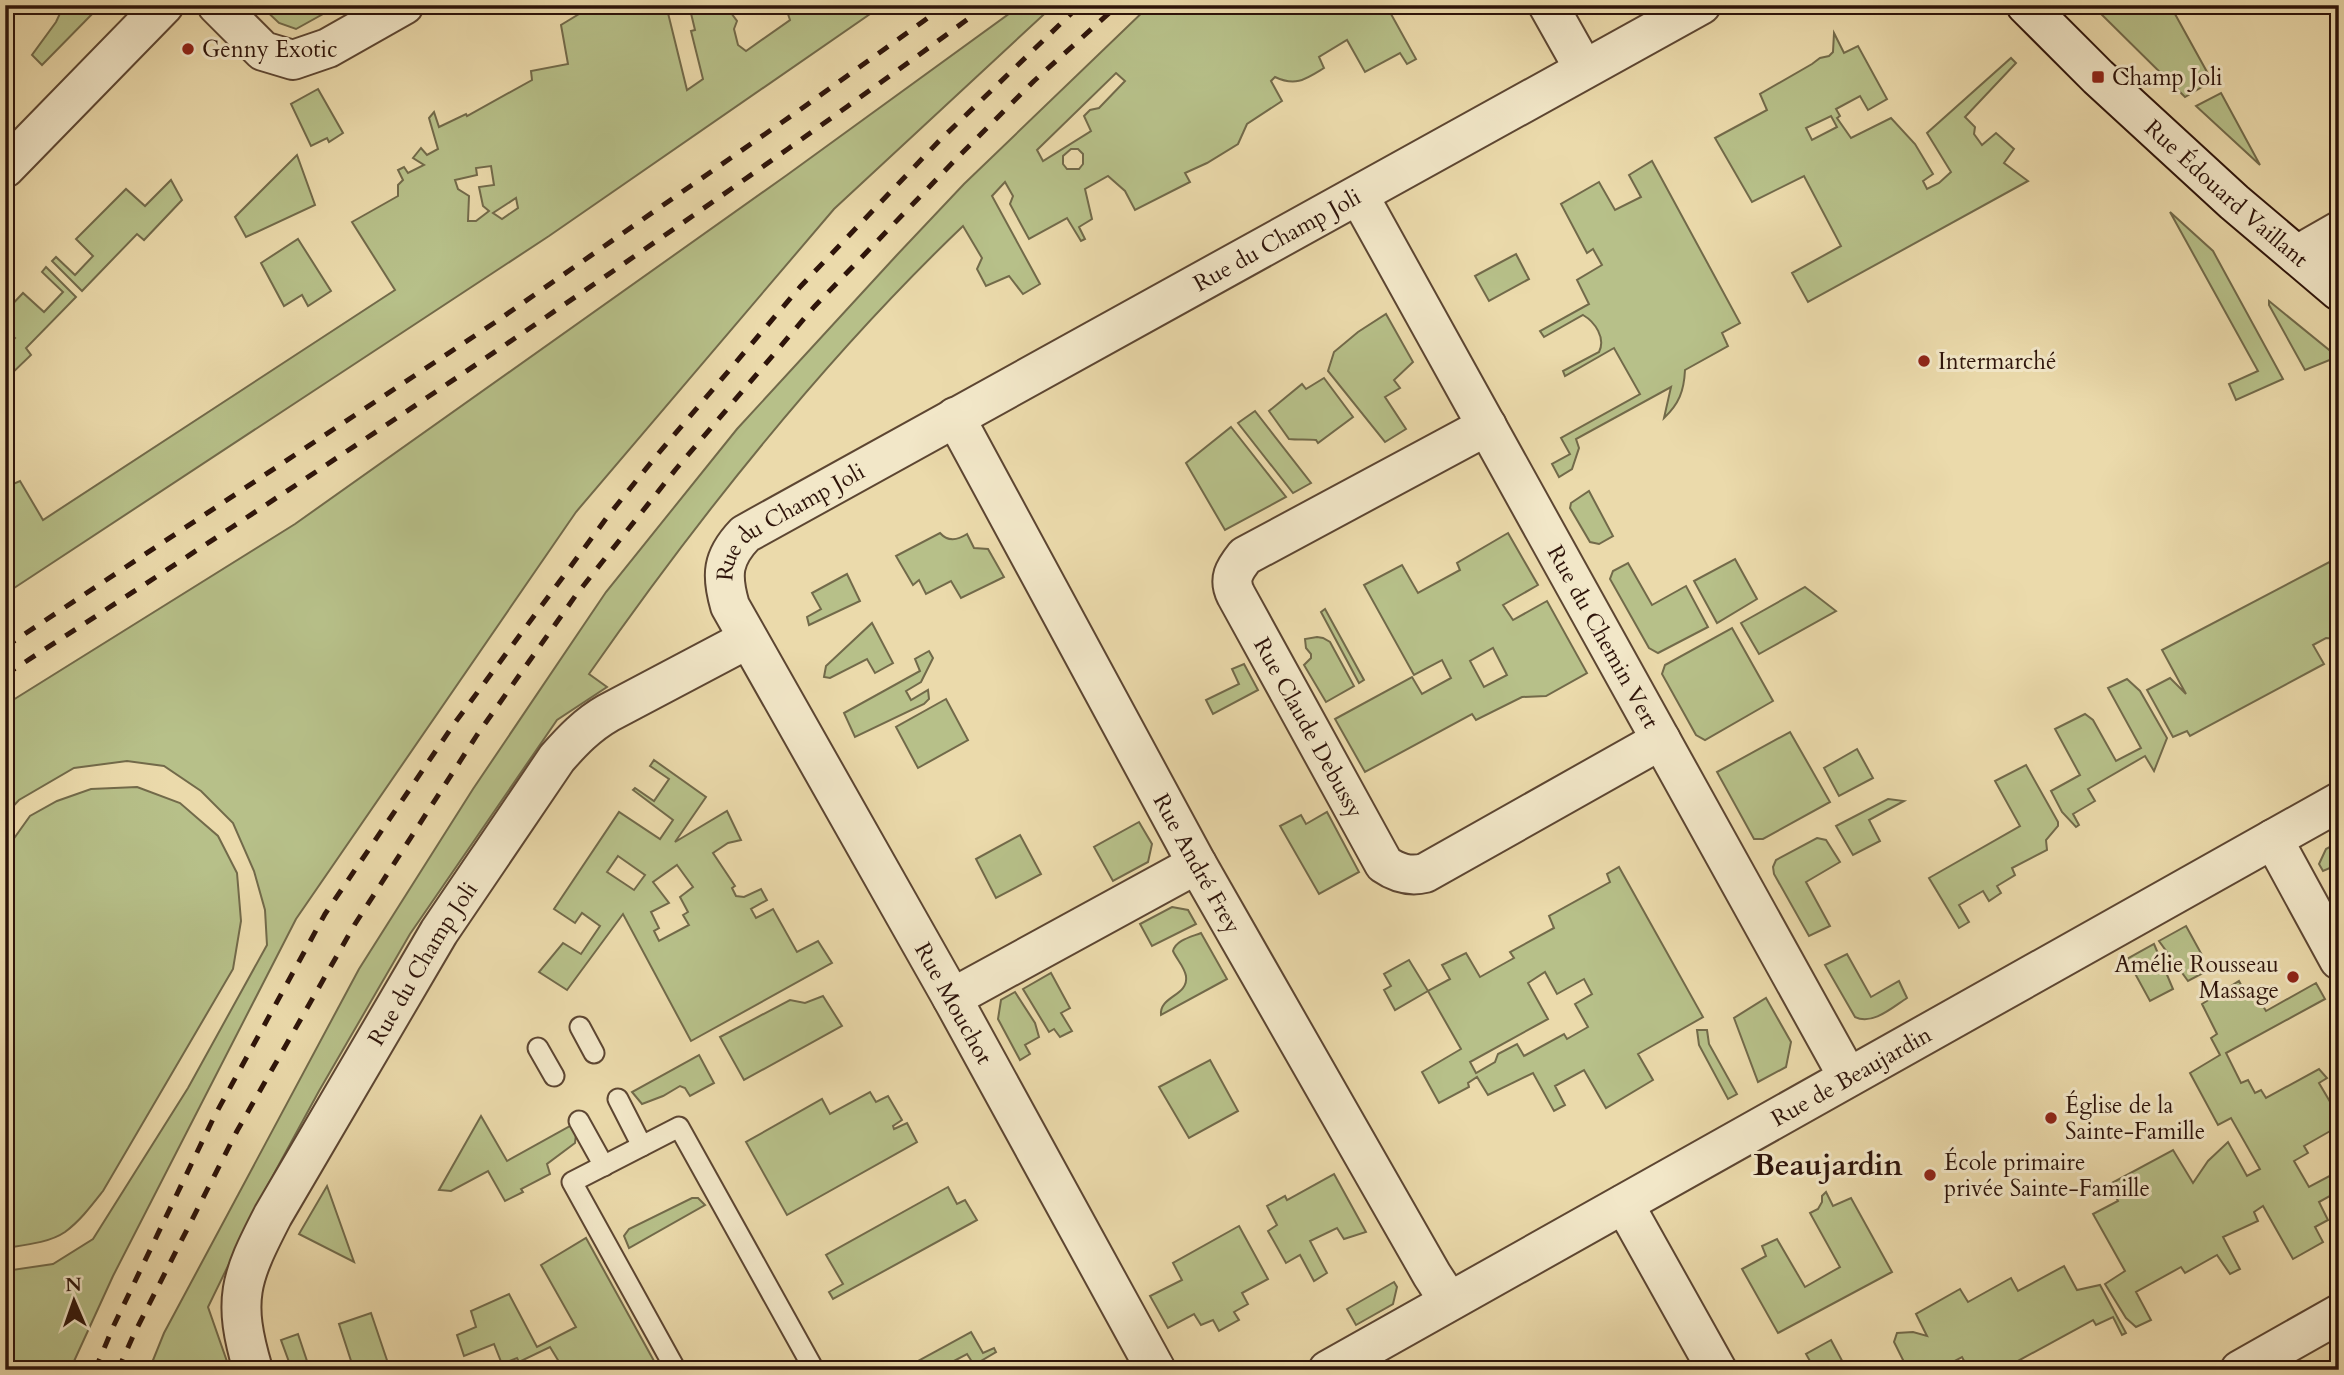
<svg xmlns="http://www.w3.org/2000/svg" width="2344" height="1375" font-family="Cardo,serif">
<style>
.green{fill:#b7c089;stroke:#726a4a;stroke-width:2;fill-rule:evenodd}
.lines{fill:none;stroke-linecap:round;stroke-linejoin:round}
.service-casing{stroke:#5d4632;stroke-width:23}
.minor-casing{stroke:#5d4632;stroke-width:42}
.secondary-casing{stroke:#2e140a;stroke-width:42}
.service{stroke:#f2e7c8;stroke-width:19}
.minor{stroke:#f2e7c8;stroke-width:38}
.secondary{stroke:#f2e7c8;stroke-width:38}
.rail{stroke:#2e140a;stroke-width:5;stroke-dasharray:12 12;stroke-linecap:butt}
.poi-dot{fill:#8f2418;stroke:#f2e7c8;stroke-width:2.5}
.labels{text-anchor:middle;stroke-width:6;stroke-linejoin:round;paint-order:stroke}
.poi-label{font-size:23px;fill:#2e140a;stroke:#f2e7c8;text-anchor:start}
.street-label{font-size:23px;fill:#2e140a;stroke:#f2e7c8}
.district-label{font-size:30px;font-weight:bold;fill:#2e140a;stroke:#f2e7c8}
</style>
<rect width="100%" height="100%" fill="#ebdaab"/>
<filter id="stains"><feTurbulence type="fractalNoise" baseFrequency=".00286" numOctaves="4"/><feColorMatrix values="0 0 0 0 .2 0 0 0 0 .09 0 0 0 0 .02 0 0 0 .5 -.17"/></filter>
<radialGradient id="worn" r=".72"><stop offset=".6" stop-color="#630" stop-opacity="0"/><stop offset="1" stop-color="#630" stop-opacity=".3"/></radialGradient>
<g class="green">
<path d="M 64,5 L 101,5 L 42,65 L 32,55 L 56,22 Z"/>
<path d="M 260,5 L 315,5 L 323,14 L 296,29 L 279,23 Z"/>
<path d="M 594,5 L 666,5 L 687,90 L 703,79 L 691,31 L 695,30 L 689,5 L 725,5 L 737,21 L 734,29 L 738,45 L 746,51 L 790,20 L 785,5 L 883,5 L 549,236 L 5,594 L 5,474 L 11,485 L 20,481 L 43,520 L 395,290 L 352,222 L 398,196 L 398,185 L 403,180 L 398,170 L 404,167 L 408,173 L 424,165 L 413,158 L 421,148 L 427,155 L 438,149 L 429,118 L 434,112 L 439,127 L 466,114 L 467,116 L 532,80 L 531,71 L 568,64 L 561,25 ZM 491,166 L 494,185 L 479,187 L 483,206 L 489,211 L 476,221 L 468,221 L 469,196 L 458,189 L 455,180 L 477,175 L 476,168 ZM 516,198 L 518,208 L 502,219 L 493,213 Z"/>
<path d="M 1021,5 L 1054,5 L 834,209 L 576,512 L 296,919 L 113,1276 L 70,1370 L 5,1370 L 5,1271 L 53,1264 L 93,1239 L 188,1088 L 267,945 L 265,910 L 254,871 L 233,823 L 201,791 L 164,766 L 127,761 L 74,768 L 19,800 L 5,815 L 5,705 L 295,524 L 787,175 Z"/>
<path d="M 1150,5 L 1386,5 L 1416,59 L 1407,64 L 1400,53 L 1365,72 L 1347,40 L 1319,57 L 1324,68 C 1306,79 1296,87 1275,77 L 1271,81 L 1282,101 L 1247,124 L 1238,144 L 1207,163 L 1185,173 L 1190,182 L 1135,210 L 1125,191 L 1108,176 L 1085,189 L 1092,219 L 1079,227 L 1085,239 L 1081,241 L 1067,218 L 1029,239 L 1010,204 L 1013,196 L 1005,182 L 992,196 L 1040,284 L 1023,294 L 1009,276 L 986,286 L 977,269 L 982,258 L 963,226 C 825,358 698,518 589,674 L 607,687 L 557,720 L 410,934 L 319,1091 L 263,1194 L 208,1307 L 230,1370 L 149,1370 L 164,1333 L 359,969 L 473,789 L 606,592 L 737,429 L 896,256 L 964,184 ZM 1116,73 L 1125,81 L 1099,108 L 1090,110 L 1084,116 L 1091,131 L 1043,161 L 1037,150 ZM 1071,149 L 1078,149 L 1083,154 L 1083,164 L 1079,169 L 1067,169 L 1063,164 L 1063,156 Z"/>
<path d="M 2092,5 L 2170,5 L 2212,81 L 2185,97 Z"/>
<path d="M 1834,33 L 1844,53 L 1858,46 L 1887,99 L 1868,110 L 1860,96 L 1836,109 L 1840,116 L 1837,118 L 1851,138 L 1891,118 L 1915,144 L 1933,174 L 1923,181 L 1927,189 L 1939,183 L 1951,172 L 1927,133 L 2011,58 L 2016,63 L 1965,117 L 1975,127 L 1974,134 L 1982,145 L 1996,133 L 2014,149 L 2004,163 L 2028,181 L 1808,302 L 1792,273 L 1841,246 L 1804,176 L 1752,202 L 1715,138 L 1767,110 L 1760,94 L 1812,64 L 1820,58 L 1829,56 L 1833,52 ZM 1831,116 L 1837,127 L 1812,140 L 1806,128 Z"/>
<path d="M 318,89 L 343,133 L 329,142 L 327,138 L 311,146 L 291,104 Z"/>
<path d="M 2221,93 L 2260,165 L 2196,106 Z"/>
<path d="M 297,155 L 315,205 L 246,237 L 235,217 Z"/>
<path d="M 1652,161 L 1740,323 L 1722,333 L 1728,346 L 1685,370 C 1684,391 1679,404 1664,418 L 1671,387 L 1576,439 L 1579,448 L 1572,469 L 1559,477 L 1552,464 L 1570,454 L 1561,438 L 1640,394 L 1614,348 L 1565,376 L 1563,371 L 1599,352 C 1606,338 1595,322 1583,315 L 1544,337 L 1540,331 L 1589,304 L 1577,280 L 1602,265 L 1593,249 L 1587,253 L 1561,204 L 1599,182 L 1615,210 L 1641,197 L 1629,175 Z"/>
<path d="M 171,180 L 182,200 L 144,240 L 137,234 L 82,291 L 52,261 L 56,257 L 75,275 L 93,256 L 76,239 L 126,189 L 145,206 Z"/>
<path d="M 2170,212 L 2213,251 L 2283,379 L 2236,400 L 2229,384 L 2258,371 Z"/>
<path d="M 298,239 L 331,291 L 308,306 L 302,295 L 284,306 L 261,263 Z"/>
<path d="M 1516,254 L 1529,279 L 1489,301 L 1475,276 Z"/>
<path d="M 46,267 L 76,297 L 26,348 L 31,355 L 5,380 L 5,348 L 15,338 L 5,329 L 5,312 L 23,293 L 44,312 L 63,292 L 42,272 Z"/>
<path d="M 2269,301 L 2339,358 L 2339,370 L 2332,359 L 2305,370 L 2269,305 Z"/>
<path d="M 1386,314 L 1413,362 L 1394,380 L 1400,388 L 1385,397 L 1406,429 L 1385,442 L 1328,371 L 1334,352 L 1358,332 Z"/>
<path d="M 1324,378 L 1353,417 L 1318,443 L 1316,440 C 1307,439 1298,440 1289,439 L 1269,411 L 1302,384 L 1306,389 Z"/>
<path d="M 1255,411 L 1311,483 L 1293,493 L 1238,423 Z"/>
<path d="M 1231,427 L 1286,497 L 1225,530 L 1186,463 Z"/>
<path d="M 1589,491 L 1613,536 L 1599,544 L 1590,542 L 1570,508 L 1571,503 Z"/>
<path d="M 940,533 C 948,542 958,540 967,534 L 974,548 L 988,549 L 1004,577 L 961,598 L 951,581 L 926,594 L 919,580 L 913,585 L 896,556 Z"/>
<path d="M 1508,533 L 1538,585 L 1503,605 L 1513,620 L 1547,601 L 1587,673 L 1546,696 L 1522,697 L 1476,720 L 1472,714 L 1365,772 L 1335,719 L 1412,677 L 1422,694 L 1451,678 L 1442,660 L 1414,675 L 1364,585 L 1402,565 L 1418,593 L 1460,570 L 1457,563 ZM 1493,648 L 1507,675 L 1484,687 L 1470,661 Z"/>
<path d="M 2339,557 L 2339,639 L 2326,638 L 2313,645 L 2324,664 L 2190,736 L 2187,731 L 2173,737 L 2147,690 L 2170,678 L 2186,694 L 2162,650 Z"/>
<path d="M 1735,559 L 1757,599 L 1717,623 L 1694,581 Z"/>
<path d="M 1628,563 L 1652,605 L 1686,586 L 1708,627 L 1658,653 L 1649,648 L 1610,579 L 1613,571 Z"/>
<path d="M 847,574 L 860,601 L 809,625 L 807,617 L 821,609 L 812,593 Z"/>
<path d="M 1805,587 L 1836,611 L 1759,654 L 1741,623 Z"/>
<path d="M 1325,609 L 1364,680 L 1359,683 L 1321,612 Z"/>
<path d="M 872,623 L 893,663 L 875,673 L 867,659 L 830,678 L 824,677 L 826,666 Z"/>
<path d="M 1732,628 L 1773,701 L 1705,740 L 1696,735 L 1662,674 L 1665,665 Z"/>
<path d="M 1317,637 L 1323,638 L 1330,642 L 1354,686 L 1326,702 L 1304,665 L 1311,658 L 1311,654 L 1306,648 L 1305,639 Z"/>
<path d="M 929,651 L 933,658 L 921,682 L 906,691 L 911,700 L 928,690 L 929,699 L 924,704 L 855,737 L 844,713 L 920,671 L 915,659 Z"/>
<path d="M 1244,664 L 1258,690 L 1213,714 L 1206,700 L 1239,684 L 1232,669 Z"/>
<path d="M 2127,679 L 2140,691 L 2167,738 L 2154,771 L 2145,756 L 2088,789 L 2095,801 L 2073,814 L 2079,825 L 2076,827 L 2062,812 L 2051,791 L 2080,775 L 2055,729 L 2085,714 L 2093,720 L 2116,761 L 2141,748 L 2108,688 Z"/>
<path d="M 946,699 L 968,740 L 918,768 L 896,727 Z"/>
<path d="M 1790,732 L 1830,802 L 1763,839 L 1754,839 L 1717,772 Z"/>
<path d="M 1857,749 L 1873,778 L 1839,796 L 1824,768 Z"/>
<path d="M 654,760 L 706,797 L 675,842 L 727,811 L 741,840 L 728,843 L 713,853 L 735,886 L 732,888 L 736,896 L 744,897 L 761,889 L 767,900 L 751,909 L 756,918 L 773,909 L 797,952 L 818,941 L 832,963 L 691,1041 L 623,914 L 567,990 L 539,972 L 563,943 L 581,954 L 600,926 L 582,913 L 575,923 L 554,909 L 619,812 L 660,839 L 673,820 L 633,790 L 635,788 L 654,801 L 669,779 L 650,766 ZM 618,856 L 645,875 L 634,890 L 607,872 ZM 677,865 L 693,887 L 680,897 L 688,912 L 683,915 L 689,925 L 659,941 L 654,931 L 659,928 L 651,912 L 669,903 L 653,882 Z"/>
<path d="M 2026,765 L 2058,822 L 2058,826 L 2046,840 L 2047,850 L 2012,868 L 2015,875 L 1997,886 L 2001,893 L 1989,901 L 1983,891 L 1959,905 L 1969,922 L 1959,928 L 1929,878 L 2020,826 L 1995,781 Z"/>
<path d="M 137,787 L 180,803 L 218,836 L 237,873 L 241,921 L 233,969 L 103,1191 C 92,1205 80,1221 65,1232 C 49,1243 24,1245 5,1248 L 5,851 L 30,816 L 57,801 L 91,789 Z"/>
<path d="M 1888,799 L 1904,801 L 1869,820 L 1880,841 L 1853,855 L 1836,826 Z"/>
<path d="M 1327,812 L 1359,872 L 1319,894 L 1280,826 L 1301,815 L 1306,824 Z"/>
<path d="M 1139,822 L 1152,844 L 1148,862 L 1113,881 L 1094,847 Z"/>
<path d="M 1020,835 L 1041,874 L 996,898 L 976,859 Z"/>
<path d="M 1817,838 L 1826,840 L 1840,862 L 1806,882 L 1830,926 L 1809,936 L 1774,874 L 1773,867 L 1776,860 Z"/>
<path d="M 2339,842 L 2339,864 L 2323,871 L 2319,864 L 2326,849 Z"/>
<path d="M 1619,867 L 1703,1017 L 1638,1054 L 1653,1080 L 1606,1108 L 1584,1070 L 1555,1086 L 1565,1105 L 1554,1111 L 1533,1073 L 1488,1095 L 1477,1077 L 1468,1083 L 1469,1087 L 1439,1103 L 1422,1072 L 1461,1049 L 1428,991 L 1395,1010 L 1384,990 L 1391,986 L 1384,974 L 1409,960 L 1428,991 L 1450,979 L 1442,965 L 1466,953 L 1480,977 L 1514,958 L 1510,952 L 1554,928 L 1549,916 L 1610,882 L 1607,874 ZM 1545,972 L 1557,994 L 1584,979 L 1592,994 L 1575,1004 L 1588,1027 L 1567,1039 L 1564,1034 L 1524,1056 L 1517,1044 L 1498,1054 L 1495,1062 L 1476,1073 L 1470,1062 L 1548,1019 L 1528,983 Z"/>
<path d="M 1172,907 L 1188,910 L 1196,924 L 1152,946 L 1140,924 Z"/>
<path d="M 2186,926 L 2202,955 L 2195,959 L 2203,973 L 2188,981 L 2159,941 Z"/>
<path d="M 1201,933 L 1227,979 L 1161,1015 C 1159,996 1189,996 1186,976 C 1184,966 1177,960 1173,951 C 1176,940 1191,937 1201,933 Z"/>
<path d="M 2154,944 L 2173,989 L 2150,1001 L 2127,959 Z"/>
<path d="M 1847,954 L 1871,997 L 1899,981 L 1907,998 C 1893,1007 1872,1026 1855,1017 L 1825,965 Z"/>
<path d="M 1051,973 L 1070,1008 L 1061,1013 L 1072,1031 L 1060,1037 L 1054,1029 L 1049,1032 L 1023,989 Z"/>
<path d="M 2239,981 L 2247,996 L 2255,993 L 2266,1011 L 2316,983 L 2325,999 L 2226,1053 L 2241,1083 L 2248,1080 L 2255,1093 L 2261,1090 L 2266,1098 L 2319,1069 L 2327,1078 L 2319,1083 L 2339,1117 L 2339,1126 L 2304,1146 L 2308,1153 L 2294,1161 L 2309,1187 L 2339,1171 L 2339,1191 L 2319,1202 L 2328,1220 L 2315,1227 L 2323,1242 L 2293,1259 L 2263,1206 L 2254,1212 L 2258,1221 L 2223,1237 L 2240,1269 L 2230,1274 L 2217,1255 L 2185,1273 L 2181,1267 L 2136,1292 L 2151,1320 L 2136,1327 L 2126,1318 L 2105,1284 L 2125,1271 L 2093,1214 L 2118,1201 L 2110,1184 L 2173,1150 L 2193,1183 L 2208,1161 L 2228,1142 L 2247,1176 L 2260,1169 L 2231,1118 L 2218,1125 L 2190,1073 L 2220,1055 L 2211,1038 L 2217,1034 L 2202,1004 Z"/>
<path d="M 1015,992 L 1035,1023 L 1039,1037 L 1025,1045 L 1030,1054 L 1020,1060 L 998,1019 L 1001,1000 Z"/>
<path d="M 823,996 L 842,1026 L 744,1080 L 720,1037 L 790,1000 L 805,1003 Z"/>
<path d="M 1766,998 L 1791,1042 L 1786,1067 L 1758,1082 L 1734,1018 Z"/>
<path d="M 1707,1030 L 1709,1044 L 1737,1094 L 1728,1099 L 1699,1045 L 1697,1030 Z"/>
<path d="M 699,1055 L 714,1083 L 690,1096 L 685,1088 L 680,1086 L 663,1096 L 642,1104 L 632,1092 Z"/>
<path d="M 1210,1060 L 1238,1111 L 1189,1138 L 1159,1087 Z"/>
<path d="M 870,1092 L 876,1102 L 888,1096 L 902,1120 L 893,1126 L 894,1129 L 907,1123 L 917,1142 L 787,1215 L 746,1142 L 822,1099 L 830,1114 Z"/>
<path d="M 481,1116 L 507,1161 L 572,1125 L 576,1134 L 575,1143 L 547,1164 L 550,1174 L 521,1189 L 523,1192 L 505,1201 L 488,1171 L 451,1191 L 439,1190 Z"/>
<path d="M 1334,1174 L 1366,1232 L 1344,1239 L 1337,1228 L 1310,1241 L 1327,1273 L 1314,1281 L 1300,1255 L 1286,1263 L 1268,1231 L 1277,1225 L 1267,1206 L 1285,1196 L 1287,1200 Z"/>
<path d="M 327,1186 L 354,1262 L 299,1234 Z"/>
<path d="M 948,1187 L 957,1204 L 965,1200 L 977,1220 L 833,1299 L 829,1292 L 843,1284 L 826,1255 Z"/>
<path d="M 1826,1192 L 1833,1206 L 1851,1198 L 1892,1272 L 1778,1333 L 1742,1269 L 1766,1256 L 1762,1246 L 1777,1239 L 1805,1287 L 1840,1267 L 1810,1213 L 1818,1209 L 1822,1202 L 1822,1196 Z"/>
<path d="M 692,1198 L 698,1198 L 705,1205 L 629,1248 L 624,1236 L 629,1229 Z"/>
<path d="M 1239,1226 L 1268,1279 L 1242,1293 L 1248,1304 L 1234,1312 L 1239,1320 L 1219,1331 L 1213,1320 L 1201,1325 L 1194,1314 L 1168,1328 L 1150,1296 L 1182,1280 L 1173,1263 Z"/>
<path d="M 586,1238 L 659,1370 L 564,1370 L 550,1347 L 519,1362 L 517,1358 L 502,1364 L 494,1344 L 464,1356 L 457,1335 L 476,1327 L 471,1311 L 509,1294 L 537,1347 L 576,1327 L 541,1265 Z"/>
<path d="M 2064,1266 L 2077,1290 L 2100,1285 L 2126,1333 L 2122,1335 L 2113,1317 L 2096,1325 L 2093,1320 L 2005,1368 L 2006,1370 L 1969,1370 L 1962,1357 L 1945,1366 L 1946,1370 L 1908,1370 L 1894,1342 L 1897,1333 L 1913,1332 L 1927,1336 L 1916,1314 L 1960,1289 L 1968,1302 L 2011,1278 L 2018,1291 Z"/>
<path d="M 1394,1282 L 1397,1287 L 1393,1304 L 1356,1325 L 1347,1309 Z"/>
<path d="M 371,1313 L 390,1369 L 387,1370 L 354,1370 L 339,1324 Z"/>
<path d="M 971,1332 L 983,1353 L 994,1348 L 996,1352 L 974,1365 L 967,1354 L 950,1363 L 953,1370 L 921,1370 L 916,1362 Z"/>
<path d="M 298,1334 L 310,1370 L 292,1370 L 281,1340 Z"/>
<path d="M 1831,1340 L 1847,1370 L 1815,1370 L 1806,1354 Z"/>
</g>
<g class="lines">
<defs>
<g id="service">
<path d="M 580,1027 L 594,1053"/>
<path d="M 538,1048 L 554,1076"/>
<path d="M 618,1099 L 642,1146"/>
<path d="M 579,1121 L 604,1166"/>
<path d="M 676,1370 L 572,1182 L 679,1127 L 812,1366 L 803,1370"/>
</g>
<g id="minor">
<path d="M 217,5 L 263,51 L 293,60 L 328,48 L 404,5"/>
<path d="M 1548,5 L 1584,69"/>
<path d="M 5,168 L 164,5"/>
<path id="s1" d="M 1359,196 L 1848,1077"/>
<path d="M 2297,255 L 2339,231"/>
<path id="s2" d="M 955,417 L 1197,864 L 1432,1275 L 1449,1301"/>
<path id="s3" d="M 1487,426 L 1245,556 C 1234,570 1228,579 1236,595 L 1384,864 C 1397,873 1409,877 1425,873 L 1661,740"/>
<path d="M 2273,839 L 2339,960"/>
<path d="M 952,998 L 1197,864"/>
<path d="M 1624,1204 L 1717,1370"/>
<path id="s4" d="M 253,1370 C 232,1299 240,1279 273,1215 L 439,932 L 557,758 C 572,741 587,725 608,713 L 748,639"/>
<path id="s5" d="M 1156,1370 L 952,998 L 730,606 C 721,575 722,558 745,534 L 1701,5"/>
<path id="s6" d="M 1328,1370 L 2339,802"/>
<path d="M 2240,1370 L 2339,1314"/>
</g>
<g id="secondary">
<path id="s7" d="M 2026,5 L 2098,77 L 2234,202 L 2339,291"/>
</g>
</defs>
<use href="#service" class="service-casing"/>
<use href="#minor" class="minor-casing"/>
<use href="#secondary" class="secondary-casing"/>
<use href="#service" class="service"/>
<use href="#minor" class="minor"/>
<use href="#secondary" class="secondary"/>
<g class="rail">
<path d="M 5,647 L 494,323 L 801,109 L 946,5"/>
<path d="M 5,675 C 338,460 668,240 987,5"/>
<path d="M 95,1370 L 114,1325 L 214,1117 L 325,914 L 454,724 L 608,516 L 657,455 L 800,287 L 939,141 L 1080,5"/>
<path d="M 118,1370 L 134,1334 L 237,1131 L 355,924 L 477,735 L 576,595 L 676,469 L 814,307 L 957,158 L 1034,81 L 1118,5"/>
</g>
</g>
<g class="poi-dot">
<circle cx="188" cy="49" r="7"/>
<rect x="2091" y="70" width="14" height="14" rx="3.5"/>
<circle cx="1924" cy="361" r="7"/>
<circle cx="2293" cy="977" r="7"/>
<circle cx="2051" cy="1118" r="7"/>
<circle cx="1930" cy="1175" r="7"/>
</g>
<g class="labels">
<g class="poi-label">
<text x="202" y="57">Genny Exotic</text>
<text x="2112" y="85">Champ Joli</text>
<text x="1938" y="369">Intermarché</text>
<text x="2279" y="972" text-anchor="end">Amélie Rousseau<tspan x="2279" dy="26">Massage</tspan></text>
<text x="2065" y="1113">Église de la<tspan x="2065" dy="26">Sainte-Famille</tspan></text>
<text x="1944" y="1170">École primaire<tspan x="1944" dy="26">privée Sainte-Famille</tspan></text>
</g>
<g class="street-label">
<text dy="8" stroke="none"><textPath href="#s7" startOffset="275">Rue Édouard Vaillant</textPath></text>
<text dy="8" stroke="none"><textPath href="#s5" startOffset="1561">Rue du Champ Joli</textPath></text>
<text dy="8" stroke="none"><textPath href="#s5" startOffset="994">Rue du Champ Joli</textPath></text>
<text dy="8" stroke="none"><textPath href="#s1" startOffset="504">Rue du Chemin Vert</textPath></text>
<text dy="8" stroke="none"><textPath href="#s3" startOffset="469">Rue Claude Debussy</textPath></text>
<text dy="8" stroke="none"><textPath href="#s2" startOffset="508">Rue André Frey</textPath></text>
<text dy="8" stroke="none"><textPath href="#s4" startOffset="455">Rue du Champ Joli</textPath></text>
<text transform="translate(954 1003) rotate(61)" y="8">Rue Mouchot</text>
<text dy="8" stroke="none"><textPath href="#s6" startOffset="600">Rue de Beaujardin</textPath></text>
</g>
<g class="district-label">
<text x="1828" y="1175">Beaujardin</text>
</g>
</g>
<rect width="2344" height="1375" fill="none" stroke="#ebdaab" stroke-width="28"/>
<rect x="7" y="7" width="2330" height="1361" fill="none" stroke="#2e140a" stroke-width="3.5"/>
<rect x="14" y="14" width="2316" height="1347" fill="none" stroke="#2e140a" stroke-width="2"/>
<g transform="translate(74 1301) rotate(358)" stroke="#f2e7c8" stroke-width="5" paint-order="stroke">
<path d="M0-5L12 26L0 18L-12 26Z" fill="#2e140a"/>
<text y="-10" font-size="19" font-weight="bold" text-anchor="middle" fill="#2e140a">N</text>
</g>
<rect width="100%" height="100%" filter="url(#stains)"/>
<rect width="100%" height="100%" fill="url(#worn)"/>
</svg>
